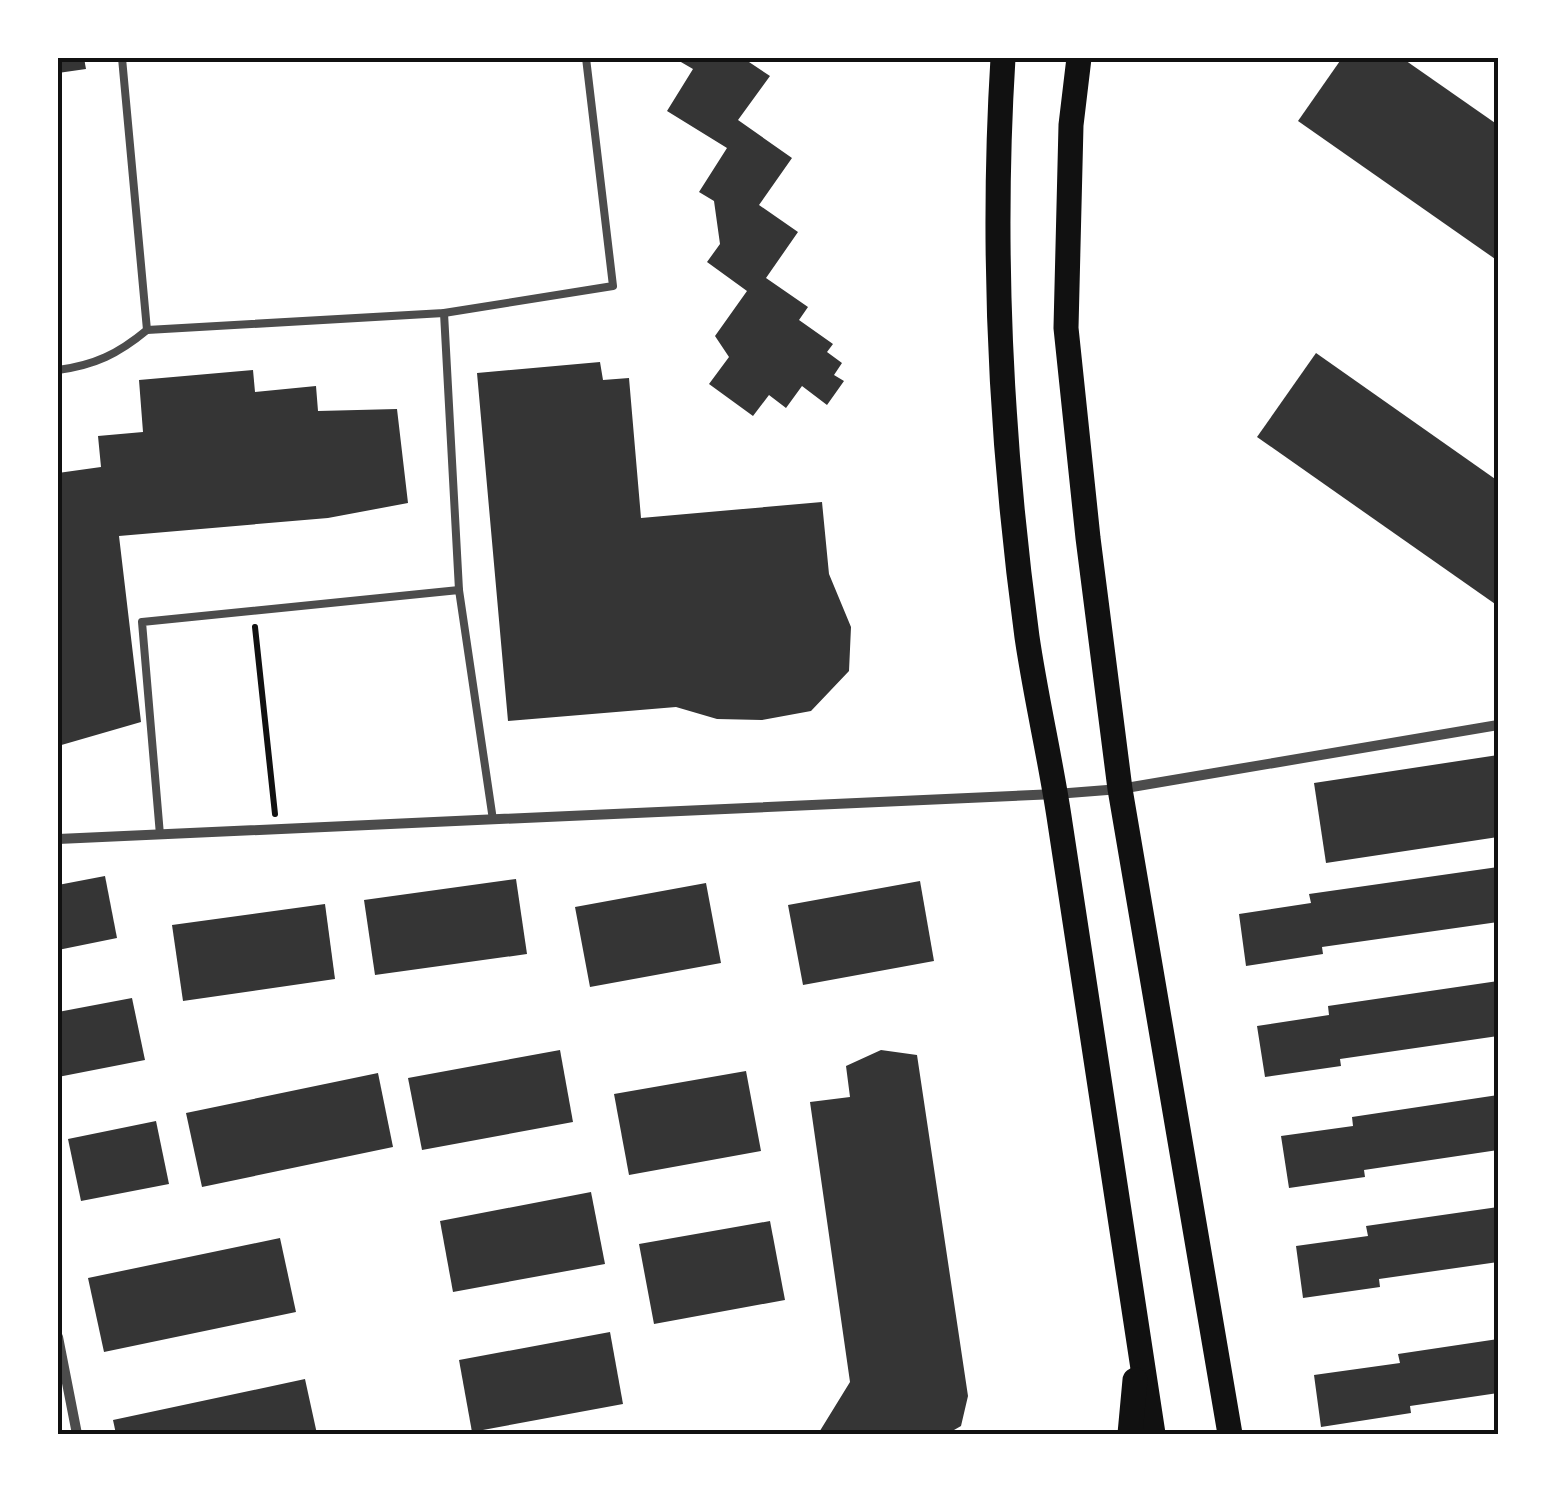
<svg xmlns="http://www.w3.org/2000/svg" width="1556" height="1492" font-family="Lato,sans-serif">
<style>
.building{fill:#353535}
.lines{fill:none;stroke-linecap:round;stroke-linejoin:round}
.path{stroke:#111;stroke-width:6}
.service{stroke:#4c4c4c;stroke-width:8}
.minor{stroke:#4c4c4c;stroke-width:10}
.primary{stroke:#111;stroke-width:25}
.neatline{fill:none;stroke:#111;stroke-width:4}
</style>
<rect width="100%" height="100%" fill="#fff"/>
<g class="building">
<path d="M 58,58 L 84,58 L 86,69 L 58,73 Z"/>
<path d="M 674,58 L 743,58 L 770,76 L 738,120 L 792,158 L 759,205 L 798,232 L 766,278 L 808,307 L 799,320 L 833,344 L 827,352 L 842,363 L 834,375 L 844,381 L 827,405 L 802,386 L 786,408 L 769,395 L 753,416 L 709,384 L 729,357 L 715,336 L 747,291 L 707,262 L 720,244 L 714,201 L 699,192 L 727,148 L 667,111 L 693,69 Z"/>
<path d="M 1342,58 L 1402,58 L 1498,125 L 1498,261 L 1298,121 Z"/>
<path d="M 1316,353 L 1498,481 L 1498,606 L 1257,437 Z"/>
<path d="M 600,362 L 603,380 L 629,378 L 641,518 L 822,502 L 829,574 L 851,627 L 849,671 L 811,711 L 762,720 L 717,719 L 676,707 L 508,721 L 477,373 Z"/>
<path d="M 253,370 L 255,392 L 316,386 L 318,411 L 397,409 L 408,503 L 328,518 L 119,536 L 141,722 L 58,746 L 58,473 L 101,467 L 98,436 L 143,432 L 139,380 Z"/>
<path d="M 1498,755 L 1498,837 L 1326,863 L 1314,783 Z"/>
<path d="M 1498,867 L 1498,922 L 1322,947 L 1323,954 L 1246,966 L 1239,914 L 1311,903 L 1309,894 Z"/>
<path d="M 105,876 L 117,938 L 58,950 L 58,885 Z"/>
<path d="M 516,879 L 527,954 L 375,975 L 364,900 Z"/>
<path d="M 920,881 L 934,961 L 803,985 L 788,905 Z"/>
<path d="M 706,883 L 721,963 L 590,987 L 575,907 Z"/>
<path d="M 325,904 L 335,979 L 183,1001 L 172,925 Z"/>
<path d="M 1498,981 L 1498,1036 L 1340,1059 L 1341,1066 L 1265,1077 L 1257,1026 L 1329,1015 L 1328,1006 Z"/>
<path d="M 132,998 L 145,1060 L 58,1077 L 58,1012 Z"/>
<path d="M 560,1050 L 573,1122 L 422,1150 L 408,1078 Z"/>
<path d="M 881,1050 L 917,1055 L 968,1396 L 961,1426 L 947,1434 L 818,1434 L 850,1382 L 810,1102 L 850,1097 L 846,1066 Z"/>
<path d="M 746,1071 L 761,1151 L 629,1175 L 614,1094 Z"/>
<path d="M 378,1073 L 393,1147 L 202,1187 L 186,1113 Z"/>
<path d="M 1498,1095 L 1498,1150 L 1364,1170 L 1365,1177 L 1289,1188 L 1281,1136 L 1353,1126 L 1352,1117 Z"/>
<path d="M 156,1121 L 169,1184 L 81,1201 L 68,1139 Z"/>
<path d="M 591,1192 L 605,1264 L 453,1292 L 440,1221 Z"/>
<path d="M 1498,1207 L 1498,1262 L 1379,1279 L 1380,1287 L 1303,1298 L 1296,1246 L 1368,1236 L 1366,1226 Z"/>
<path d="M 770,1221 L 785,1300 L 654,1324 L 639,1244 Z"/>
<path d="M 280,1238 L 296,1312 L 104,1352 L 88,1278 Z"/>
<path d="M 610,1332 L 623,1404 L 472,1432 L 459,1360 Z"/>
<path d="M 1498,1339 L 1498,1393 L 1410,1406 L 1411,1413 L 1321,1427 L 1314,1375 L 1400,1363 L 1398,1354 Z"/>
<path d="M 305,1379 L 317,1434 L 116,1434 L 113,1420 Z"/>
</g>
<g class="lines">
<path class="path" d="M 255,627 L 275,814"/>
<g class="service">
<path d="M 122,58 L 147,330"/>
<path d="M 444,313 L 459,590"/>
<path d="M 58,370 C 95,365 118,354 147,330 L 444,313 L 613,286 L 586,58"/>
<path d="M 160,835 L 142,622 L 459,590 L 493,820"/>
</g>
<g class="minor">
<path d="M 58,839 L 1056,794 L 1120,789 L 1498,725"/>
<path d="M 58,1337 L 77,1434"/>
</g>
<g class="primary">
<path d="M 1003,58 C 991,251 1001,445 1027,637 C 1036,699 1051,761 1060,823 C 1091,1027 1121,1231 1153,1434"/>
<path d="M 1079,58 L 1071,125 L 1066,328 L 1088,538 L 1120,789 L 1230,1434"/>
<path d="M 1130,1434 L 1135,1380"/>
</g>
</g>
<rect width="1556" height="1492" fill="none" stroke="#ffffff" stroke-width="120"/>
<rect x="60" y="60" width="1436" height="1372" class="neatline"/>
</svg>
